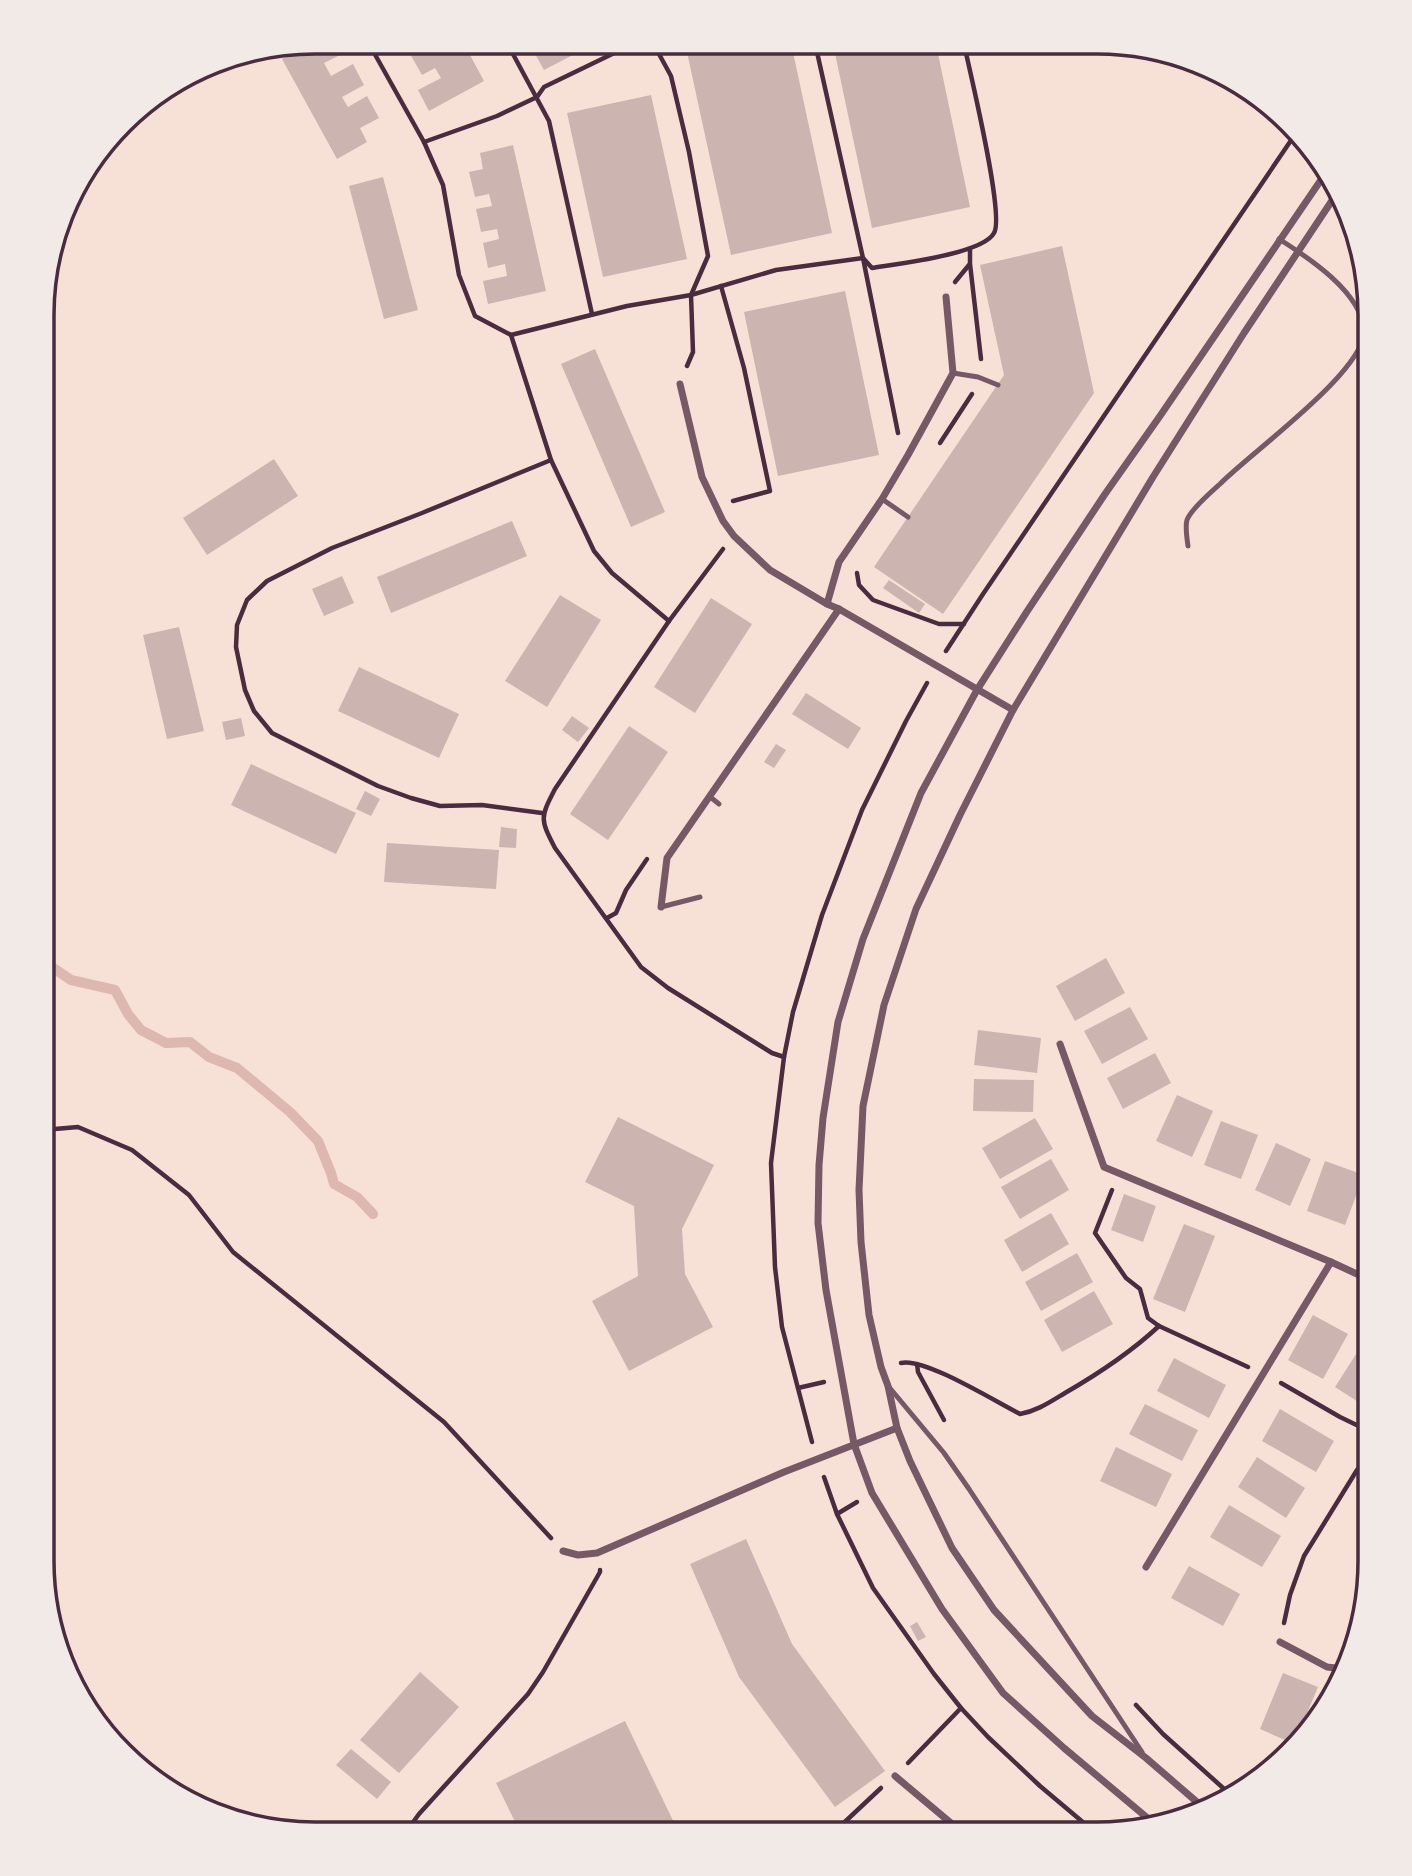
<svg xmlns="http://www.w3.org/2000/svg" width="1412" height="1876" font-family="Manrope,sans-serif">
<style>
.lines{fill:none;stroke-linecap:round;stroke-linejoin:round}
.stream{stroke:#dcb8b0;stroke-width:10}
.building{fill:#ccb4b1}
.path{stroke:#4a2c40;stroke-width:4.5}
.service{stroke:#755966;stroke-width:5}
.minor{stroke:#755966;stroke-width:7}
.rim{fill:none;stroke:#4a2c40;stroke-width:3.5}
</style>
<rect width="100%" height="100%" fill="#f7e1d7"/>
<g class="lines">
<path class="stream" d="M 43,961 L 71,980 L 115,990 L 128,1014 L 141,1030 L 166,1043 L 190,1042 L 209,1057 L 237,1068 L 290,1112 L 318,1141 L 331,1173 L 334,1184 L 357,1197 L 373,1214"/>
</g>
<g class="building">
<path d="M 313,42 L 346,42 L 350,50 L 324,63 L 331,76 L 353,64 L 364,85 L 342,97 L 348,107 L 367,96 L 379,118 L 360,128 L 367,142 L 337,159 L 282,59 Z"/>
<path d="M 422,42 L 463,42 L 484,81 L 429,111 L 418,90 L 441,78 L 435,68 L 422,75 L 410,54 L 424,46 Z"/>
<path d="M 529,43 L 596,43 L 544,70 Z"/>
<path d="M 685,43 L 791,43 L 832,233 L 731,255 Z"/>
<path d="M 833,44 L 936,44 L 970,207 L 872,228 Z"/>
<path d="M 651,95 L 687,259 L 603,277 L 567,113 Z"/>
<path d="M 513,145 L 546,291 L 488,304 L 483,281 L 507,276 L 505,264 L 488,268 L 483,243 L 499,239 L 497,229 L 481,232 L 476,209 L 492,206 L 489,194 L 475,197 L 469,172 L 483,169 L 480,153 Z"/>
<path d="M 383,177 L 418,310 L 384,319 L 349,186 Z"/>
<path d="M 1062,246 L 1094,393 L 943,614 L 874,567 L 1004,375 L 980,265 Z"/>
<path d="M 845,291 L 879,455 L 778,476 L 744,312 Z"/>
<path d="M 595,349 L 665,512 L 631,527 L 561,364 Z"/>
<path d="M 274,459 L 298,496 L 207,555 L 183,518 Z"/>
<path d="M 512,521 L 527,556 L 391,613 L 377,577 Z"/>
<path d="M 342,576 L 354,603 L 324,616 L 312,589 Z"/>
<path d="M 889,580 L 925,604 L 919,613 L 883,588 Z"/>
<path d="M 560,595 L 601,620 L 547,707 L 505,681 Z"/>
<path d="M 711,598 L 752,624 L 695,713 L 654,687 Z"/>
<path d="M 179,627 L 204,731 L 167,739 L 143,635 Z"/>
<path d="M 359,667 L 459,714 L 439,758 L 338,711 Z"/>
<path d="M 806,693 L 861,728 L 848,749 L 792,714 Z"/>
<path d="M 572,716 L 589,728 L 578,742 L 562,730 Z"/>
<path d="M 241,718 L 245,736 L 226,740 L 222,722 Z"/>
<path d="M 629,726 L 668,752 L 608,840 L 570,814 Z"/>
<path d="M 776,744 L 786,750 L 774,768 L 764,762 Z"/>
<path d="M 251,764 L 356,813 L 336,854 L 231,805 Z"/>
<path d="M 365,791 L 380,799 L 371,816 L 356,809 Z"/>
<path d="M 501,827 L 517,829 L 516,848 L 499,847 Z"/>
<path d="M 387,843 L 499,850 L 496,889 L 384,882 Z"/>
<path d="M 1106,958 L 1125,993 L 1075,1021 L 1056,986 Z"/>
<path d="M 1130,1007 L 1148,1039 L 1102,1064 L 1084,1031 Z"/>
<path d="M 978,1030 L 1041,1038 L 1037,1073 L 974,1065 Z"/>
<path d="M 1155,1053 L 1171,1083 L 1123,1109 L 1107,1078 Z"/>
<path d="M 974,1079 L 1034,1080 L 1033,1112 L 973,1111 Z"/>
<path d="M 1177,1095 L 1213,1111 L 1192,1157 L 1156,1141 Z"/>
<path d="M 618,1117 L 714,1165 L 682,1229 L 685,1274 L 713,1327 L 629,1371 L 592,1301 L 638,1276 L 634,1206 L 585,1182 Z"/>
<path d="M 1035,1118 L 1053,1149 L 1000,1179 L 982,1148 Z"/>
<path d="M 1221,1121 L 1258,1135 L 1241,1179 L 1204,1165 Z"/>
<path d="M 1276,1143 L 1311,1159 L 1290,1206 L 1255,1190 Z"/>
<path d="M 1051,1159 L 1069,1190 L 1020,1219 L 1001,1187 Z"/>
<path d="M 1325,1161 L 1364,1175 L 1345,1225 L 1307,1211 Z"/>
<path d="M 1124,1194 L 1156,1206 L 1143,1242 L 1111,1230 Z"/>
<path d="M 1051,1213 L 1069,1244 L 1022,1272 L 1004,1240 Z"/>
<path d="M 1184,1224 L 1215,1236 L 1185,1312 L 1153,1299 Z"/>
<path d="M 1077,1253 L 1093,1282 L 1041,1311 L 1025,1282 Z"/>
<path d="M 1094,1291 L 1113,1324 L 1062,1352 L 1044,1320 Z"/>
<path d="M 1313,1315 L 1348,1334 L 1323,1379 L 1288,1360 Z"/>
<path d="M 1367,1337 L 1369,1339 L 1369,1401 L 1366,1407 L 1335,1387 Z"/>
<path d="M 1174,1358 L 1226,1385 L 1209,1418 L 1157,1391 Z"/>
<path d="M 1145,1404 L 1198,1430 L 1182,1461 L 1129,1434 Z"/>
<path d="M 1280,1409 L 1334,1441 L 1316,1472 L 1262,1441 Z"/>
<path d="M 1116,1447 L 1172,1474 L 1156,1507 L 1100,1481 Z"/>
<path d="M 1257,1457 L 1305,1488 L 1286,1518 L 1238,1487 Z"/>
<path d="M 1229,1505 L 1281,1536 L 1262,1567 L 1210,1537 Z"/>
<path d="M 746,1539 L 792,1644 L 885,1771 L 835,1807 L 739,1677 L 690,1564 Z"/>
<path d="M 1189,1566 L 1240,1594 L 1223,1626 L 1171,1598 Z"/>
<path d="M 917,1622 L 926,1637 L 918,1641 L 910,1626 Z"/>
<path d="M 420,1672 L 459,1707 L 399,1773 L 360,1740 Z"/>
<path d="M 1283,1673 L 1318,1687 L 1294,1744 L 1260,1729 Z"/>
<path d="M 1330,1693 L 1333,1694 L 1324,1713 L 1319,1718 Z"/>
<path d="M 625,1721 L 679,1833 L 520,1832 L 496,1783 Z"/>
<path d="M 351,1749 L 391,1782 L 377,1799 L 336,1765 Z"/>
</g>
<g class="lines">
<g class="path">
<path d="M 368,42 L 424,142 L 443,185 L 459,275 L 475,316 L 511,335 L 627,306 L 691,295 L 708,256 L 689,152 L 671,76 L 653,43"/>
<path d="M 507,43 L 549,121 L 592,314"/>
<path d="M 815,43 L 863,258 L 898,433"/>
<path d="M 424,142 L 497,116 L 537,97 L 544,87 L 635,43"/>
<path d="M 970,249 L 970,264 L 981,359"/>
<path d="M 955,282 L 969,265"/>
<path d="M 721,286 L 744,368 L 770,491 L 733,501"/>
<path d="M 511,335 L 551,460 L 594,551 L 612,573 L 669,621"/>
<path d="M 687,366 L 693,352 L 691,295 L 776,270 L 863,258 L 872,268 C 897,264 983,254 994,233 C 1005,216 970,72 964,44"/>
<path d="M 940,443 L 972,394"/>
<path d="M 723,549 L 669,621 L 555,789 C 540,818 540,819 555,848 L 641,967 L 668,988 L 772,1053 L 784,1057"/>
<path d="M 857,573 L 859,585 L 873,600 L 939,624 L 964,624"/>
<path d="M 946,651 L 983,594 L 1294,136"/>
<path d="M 542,813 L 482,805 L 440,806 L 411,798 L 378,786 L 272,733 L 254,711 L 245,690 L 236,647 L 237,625 L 247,600 L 267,581 L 332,548 L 422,513 L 551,460"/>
<path d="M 607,918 L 616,913 L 626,890 L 647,859"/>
<path d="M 43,1130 L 78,1127 L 132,1150 L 189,1195 L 233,1252 L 444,1422 L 551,1538"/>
<path d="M 1112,1190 L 1095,1233 L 1126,1278 L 1140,1289 L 1148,1318 L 1159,1326 L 1248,1367"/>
<path d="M 901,1363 C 924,1357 996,1402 1020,1414 C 1037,1411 1050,1402 1065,1393 C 1098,1374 1131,1352 1159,1326"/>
<path d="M 917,1364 L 918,1372 L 944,1420"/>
<path d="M 1281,1383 L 1340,1417 L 1369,1431"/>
<path d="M 798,1388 L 824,1382"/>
<path d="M 812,1442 L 782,1327 L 775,1267 L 771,1163 L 784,1057 L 793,1012 L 822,915 L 862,810 L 906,721 L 927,683"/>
<path d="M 824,1477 L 837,1514 L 873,1588 L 934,1674 L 961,1708 L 988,1737 L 1040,1786 L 1097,1834"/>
<path d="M 837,1514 L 857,1502"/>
<path d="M 1284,1623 L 1290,1595 L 1304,1556 L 1357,1470 L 1369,1454"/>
<path d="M 1136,1705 L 1163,1734 L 1232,1796"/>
<path d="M 908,1763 L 961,1708"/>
<path d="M 406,1832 L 419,1814 L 528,1694 L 543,1672 L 600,1572 L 600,1570"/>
<path d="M 833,1833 L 881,1788"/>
</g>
<g class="service">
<path d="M 953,373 L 978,377 L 998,385"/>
<path d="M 882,499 L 908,517"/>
<path d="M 1188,546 C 1187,539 1185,526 1187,520 C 1191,509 1211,492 1220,484 C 1249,454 1367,370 1364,330 C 1361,292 1309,258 1279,239"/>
<path d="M 709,796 L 719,804"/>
<path d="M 661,907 L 700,897"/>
<path d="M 889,1387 L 944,1453 L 969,1489 L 1142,1752"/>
</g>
<g class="minor">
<path d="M 680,384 L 702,477 L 723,521 L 734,536 L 770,570 L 827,604 L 839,609 L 1013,710"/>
<path d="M 827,604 L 839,562 L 882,499 L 908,455 L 953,373 L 946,297"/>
<path d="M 661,907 L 667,858 L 839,609"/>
<path d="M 1060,1044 L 1104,1167 L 1331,1262 L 1370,1280"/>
<path d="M 563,1551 L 578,1555 L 597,1553 L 784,1472 L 897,1428"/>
<path d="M 1146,1567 L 1331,1262"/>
<path d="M 1280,1642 L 1327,1667 L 1345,1669"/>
<path d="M 895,1776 L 964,1834"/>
<path d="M 1205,1809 L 1146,1758 L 1092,1716 L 994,1610 L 952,1548 L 910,1461 L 897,1428 L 888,1386 L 881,1367 L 869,1315 L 861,1242 L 859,1190 L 863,1106 L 884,1005 L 916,909 L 960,815 L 1013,710 L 1153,477 L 1244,333 L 1339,190"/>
<path d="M 1151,1821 L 1064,1748 L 1003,1693 L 942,1609 L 872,1493 L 854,1444 L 826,1290 L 818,1223 L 819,1165 L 823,1118 L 838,1022 L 863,939 L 921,793 L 977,690 L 1026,613 L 1105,494 L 1160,416 L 1325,174"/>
</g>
</g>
<path d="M0 0H1412V1876H0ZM315 54H1097A261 261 0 0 1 1358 315V1561A261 261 0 0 1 1097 1822H315A261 261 0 0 1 54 1561V315A261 261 0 0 1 315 54Z" fill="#f1eae7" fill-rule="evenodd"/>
<path class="rim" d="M315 54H1097A261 261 0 0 1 1358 315V1561A261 261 0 0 1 1097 1822H315A261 261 0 0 1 54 1561V315A261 261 0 0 1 315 54Z"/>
</svg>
